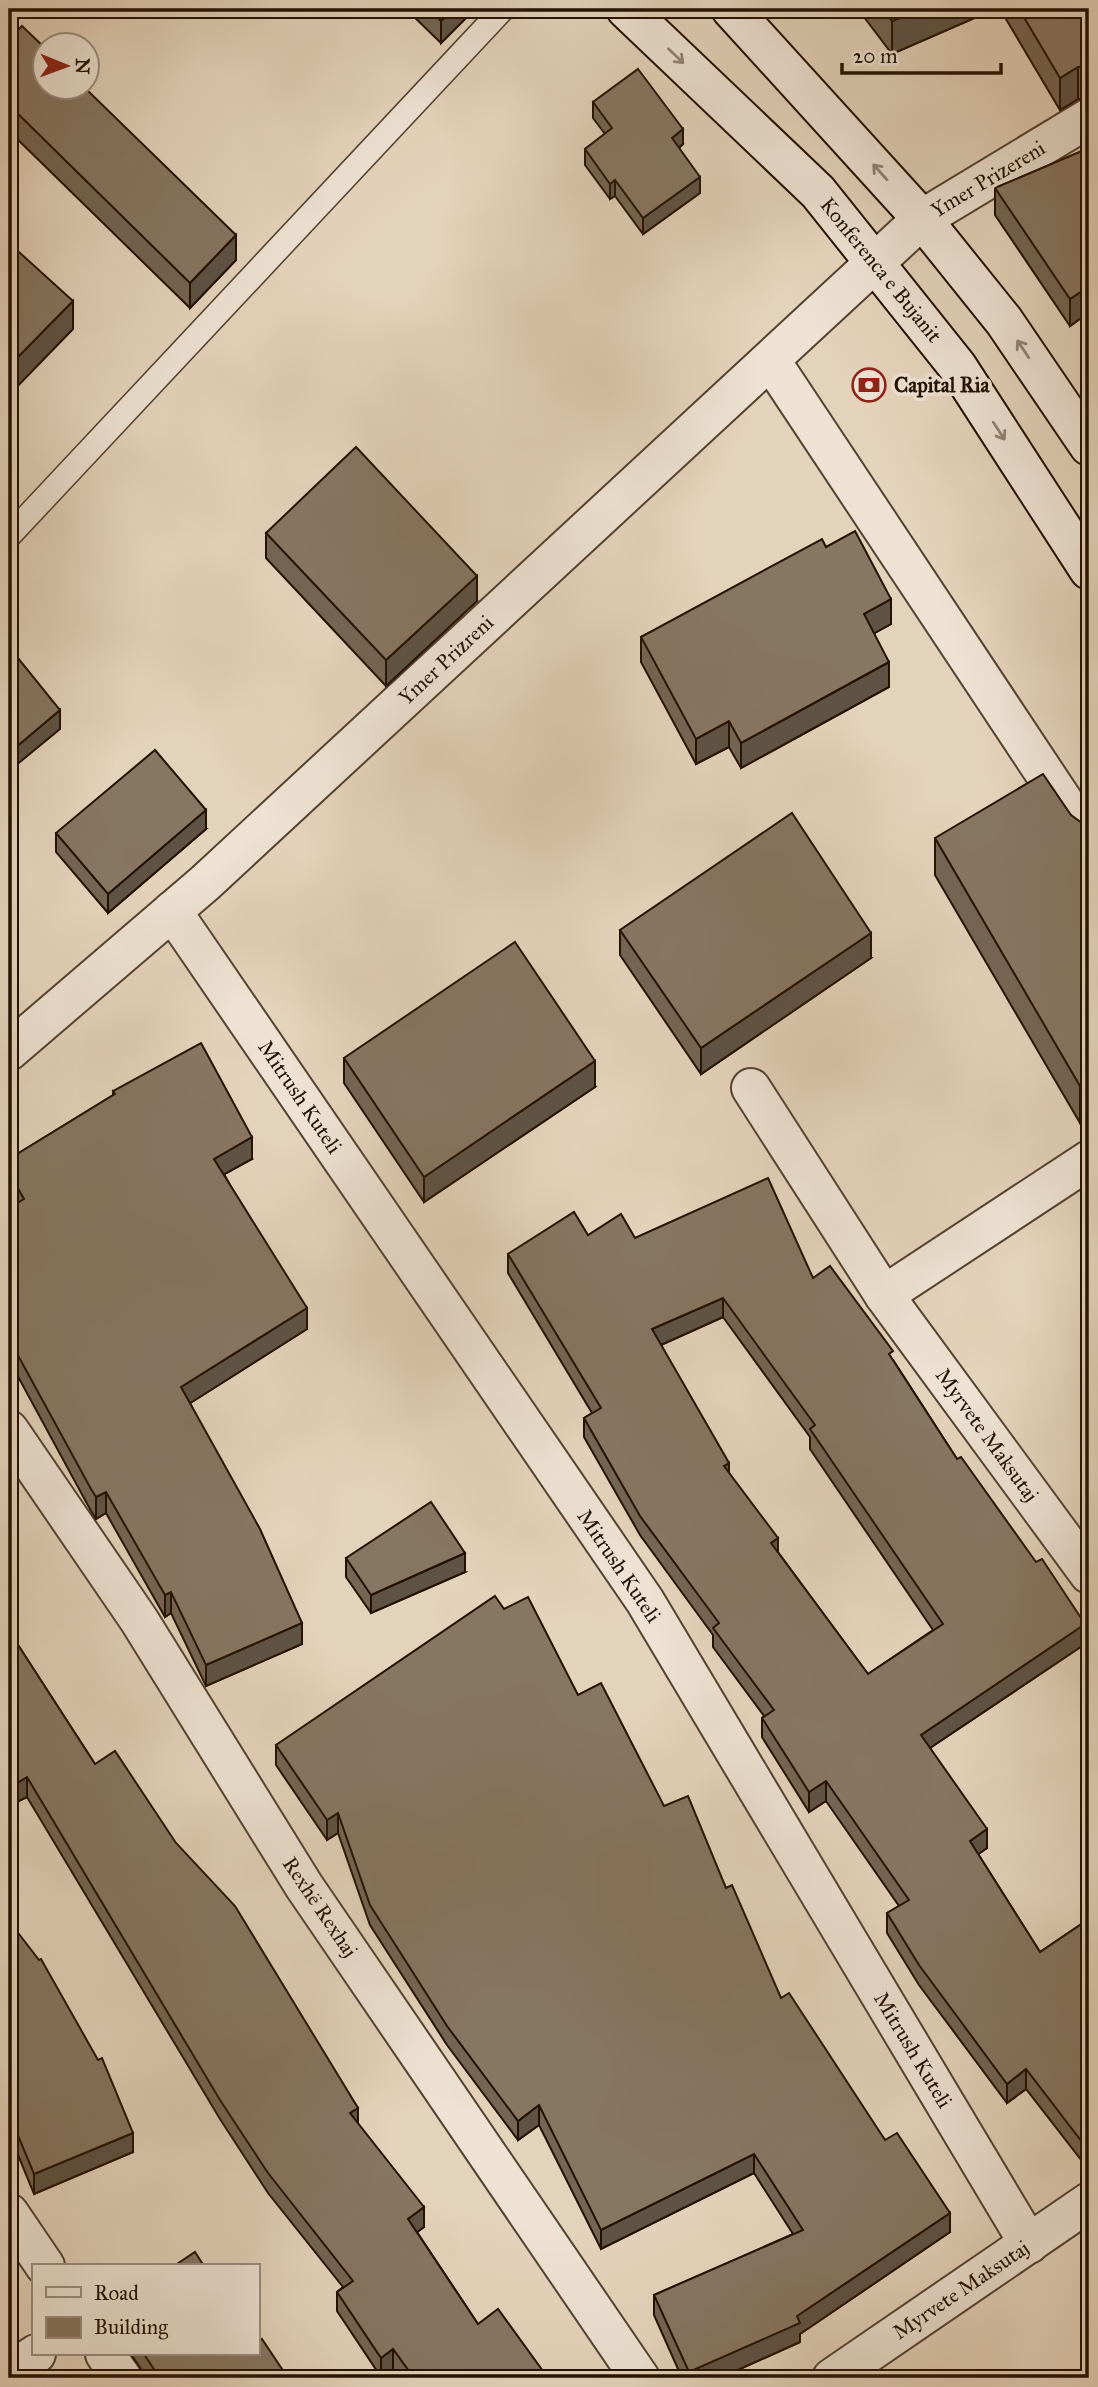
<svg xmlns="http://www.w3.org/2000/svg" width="1098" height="2387" font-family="'IM FELL Great Primer',serif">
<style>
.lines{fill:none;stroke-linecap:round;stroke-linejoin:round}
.lane-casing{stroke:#534230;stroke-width:26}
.street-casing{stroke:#534230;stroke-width:42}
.secondary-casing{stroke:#231101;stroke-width:42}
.lane{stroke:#ede2d3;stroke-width:23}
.street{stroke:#ede2d3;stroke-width:38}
.secondary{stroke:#ede2d3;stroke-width:38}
.wall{fill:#746554;stroke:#231101;stroke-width:2;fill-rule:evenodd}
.shaded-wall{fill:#5e5345;stroke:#231101;stroke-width:2}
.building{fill:#877662;stroke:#231101;stroke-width:2;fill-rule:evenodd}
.oneway{stroke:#928474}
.labels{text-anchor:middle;stroke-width:7;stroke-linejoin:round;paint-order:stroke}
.street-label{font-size:21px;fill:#231101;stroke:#ede2d3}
.poi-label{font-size:21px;font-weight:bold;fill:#231101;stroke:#ede2d3;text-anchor:start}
</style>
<rect width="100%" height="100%" fill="#e4d3bb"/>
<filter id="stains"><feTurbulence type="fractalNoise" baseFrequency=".00286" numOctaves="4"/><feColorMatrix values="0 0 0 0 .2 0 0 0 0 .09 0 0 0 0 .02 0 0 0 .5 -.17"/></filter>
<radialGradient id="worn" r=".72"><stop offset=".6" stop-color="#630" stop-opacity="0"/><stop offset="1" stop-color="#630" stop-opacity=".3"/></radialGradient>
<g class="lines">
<defs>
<path id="lane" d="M 9,536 L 503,9"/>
<g id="street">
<path d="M 771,361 L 1089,840"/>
<path d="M 172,911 L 645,1601 L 1029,2244"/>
<path d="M 9,1051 L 205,883 L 922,219 L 1089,118"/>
<path d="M 751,1088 L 884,1295"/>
<path d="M 1089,1160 L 884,1295 L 1089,1574"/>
<path d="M 9,1430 L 139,1620 L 304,1886 L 640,2378"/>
<path d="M 9,2213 L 45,2266"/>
<path d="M 105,2354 L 122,2378"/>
<path d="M 9,2372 L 36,2354"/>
<path d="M 832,2378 L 1089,2202"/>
</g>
<g id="secondary">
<path d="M 626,9 L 818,192 L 957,366 L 1089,570"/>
<path d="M 731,9 L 922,219 L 1004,321 L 1089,446"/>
</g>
</defs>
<use href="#lane" class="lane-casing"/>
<use href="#street" class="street-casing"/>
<use href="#secondary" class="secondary-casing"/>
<use href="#lane" class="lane"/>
<use href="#street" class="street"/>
<use href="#secondary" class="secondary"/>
</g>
<g class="wall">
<path d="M 406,9 L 475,9 L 441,43 Z"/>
<path d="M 858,9 L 995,9 L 892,54 Z"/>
<path d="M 1000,9 L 1089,9 L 1089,98 L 1078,99 L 1060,110 Z"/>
<path d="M 9,39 L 236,260 L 190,308 L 9,131 Z"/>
<path d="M 593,102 L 683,144 L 679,148 L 700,193 L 643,234 L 615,196 L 610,199 L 585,165 L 585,149 L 605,134 L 593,118 Z"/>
<path d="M 1089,148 L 1089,315 L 1088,313 L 1070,326 L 995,215 L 995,188 Z"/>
<path d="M 266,533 L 477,601 L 386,686 L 266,558 Z"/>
<path d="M 826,547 L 891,624 L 874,633 L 889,687 L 741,768 L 729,747 L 696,764 L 641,662 L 641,637 Z"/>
<path d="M 1071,815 L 1089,836 L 1089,1118 L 1080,1123 L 935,875 L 935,838 Z"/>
<path d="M 206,829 L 108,913 L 56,852 L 56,833 Z"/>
<path d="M 620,930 L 871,958 L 701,1074 L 620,955 Z"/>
<path d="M 344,1058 L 595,1087 L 424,1202 L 344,1083 Z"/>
<path d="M 113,1091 L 252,1159 L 224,1174 L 307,1329 L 190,1403 L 302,1644 L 206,1686 L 171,1613 L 165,1617 L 106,1513 L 96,1519 L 91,1511 L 9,1360 L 9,1208 L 15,1204 L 9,1194 L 9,1159 L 113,1095 Z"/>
<path d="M 588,1235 L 635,1238 L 813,1278 L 893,1360 L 957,1459 L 1085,1644 L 930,1748 L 987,1848 L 978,1854 L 1040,1952 L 1089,1919 L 1089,2170 L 1026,2089 L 1007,2103 L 919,1985 L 887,1933 L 887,1913 L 899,1906 L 826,1801 L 809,1812 L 762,1737 L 762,1718 L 764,1716 L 713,1647 L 713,1635 L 640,1535 L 584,1437 L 584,1418 L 592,1413 L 508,1273 L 508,1254 ZM 723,1317 L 810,1437 L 810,1449 L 933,1630 L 868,1674 L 778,1552 L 729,1473 L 661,1345 Z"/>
<path d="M 1089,1315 L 1089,1350 L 1085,1345 L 1085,1319 Z"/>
<path d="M 346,1558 L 465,1572 L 371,1613 L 346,1577 Z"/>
<path d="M 504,1609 L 578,1695 L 726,1888 L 781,1998 L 885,2140 L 950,2232 L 800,2334 L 800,2342 L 720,2378 L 682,2378 L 654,2315 L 654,2295 L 793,2234 L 754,2173 L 601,2249 L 539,2125 L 518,2140 L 447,2045 L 370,1925 L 338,1833 L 327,1840 L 276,1765 L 276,1745 Z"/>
<path d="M 9,1631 L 95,1764 L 358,2124 L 424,2227 L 417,2232 L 478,2324 L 548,2378 L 400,2378 L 393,2369 L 381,2377 L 337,2311 L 337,2292 L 343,2287 L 268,2193 L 220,2119 L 27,1797 L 17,1802 L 10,1791 L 9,1792 Z"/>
<path d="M 9,1921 L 133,2152 L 34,2194 L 9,2133 Z"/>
<path d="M 131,2354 L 257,2354 L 288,2378 L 147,2378 Z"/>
</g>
<g class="shaded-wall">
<path d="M 453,9 L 475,9 L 441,43 L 441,21 Z"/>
<path d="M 921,9 L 995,9 L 892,54 L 892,21 Z"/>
<path d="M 1078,67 L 1078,99 L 1060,110 L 1060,78 Z"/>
<path d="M 683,129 L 683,144 L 672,153 L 672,138 Z"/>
<path d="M 700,177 L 700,193 L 643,234 L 643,218 Z"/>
<path d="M 615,180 L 615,196 L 610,199 L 610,184 Z"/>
<path d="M 236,235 L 236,260 L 190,308 L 190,283 Z"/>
<path d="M 1088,287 L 1088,313 L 1070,326 L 1070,299 Z"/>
<path d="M 73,301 L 73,329 L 9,395 L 9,366 Z"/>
<path d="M 477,576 L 477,601 L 386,686 L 386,660 Z"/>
<path d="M 891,599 L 891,624 L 864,639 L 864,614 Z"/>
<path d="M 889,662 L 889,687 L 741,768 L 741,743 Z"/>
<path d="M 60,710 L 60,729 L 9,771 L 9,753 Z"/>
<path d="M 729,721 L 729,747 L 696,764 L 696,739 Z"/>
<path d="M 206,810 L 206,829 L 108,913 L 108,894 Z"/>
<path d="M 871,933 L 871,958 L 701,1074 L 701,1048 Z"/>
<path d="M 595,1061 L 595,1087 L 424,1202 L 424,1177 Z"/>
<path d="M 1089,1080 L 1089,1118 L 1080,1123 L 1080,1086 Z"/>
<path d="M 252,1137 L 252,1159 L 214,1180 L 214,1159 Z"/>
<path d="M 723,1298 L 723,1317 L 652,1349 L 652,1329 Z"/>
<path d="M 307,1308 L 307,1329 L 181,1409 L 181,1387 Z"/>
<path d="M 729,1463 L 729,1482 L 724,1466 Z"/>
<path d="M 106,1492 L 106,1513 L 96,1519 L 96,1497 Z"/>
<path d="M 778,1538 L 778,1558 L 771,1543 Z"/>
<path d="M 465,1553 L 465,1572 L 371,1613 L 371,1595 Z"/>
<path d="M 171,1592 L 171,1613 L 165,1617 L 165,1595 Z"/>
<path d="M 302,1623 L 302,1644 L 206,1686 L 206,1665 Z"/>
<path d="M 1085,1624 L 1085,1644 L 921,1754 L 921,1735 Z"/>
<path d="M 9,1772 L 10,1772 L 10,1791 L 9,1792 Z"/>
<path d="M 27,1777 L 27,1797 L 17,1802 L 17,1783 Z"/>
<path d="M 826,1781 L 826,1801 L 809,1812 L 809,1792 Z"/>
<path d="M 338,1813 L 338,1833 L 327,1840 L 327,1820 Z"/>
<path d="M 987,1829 L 987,1848 L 970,1860 L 970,1841 Z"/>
<path d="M 1026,2069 L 1026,2089 L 1007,2103 L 1007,2084 Z"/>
<path d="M 539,2105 L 539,2125 L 518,2140 L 518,2121 Z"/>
<path d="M 358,2108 L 358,2127 L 350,2113 Z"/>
<path d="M 133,2133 L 133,2152 L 34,2194 L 34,2174 Z"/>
<path d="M 754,2154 L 754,2173 L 601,2249 L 601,2230 Z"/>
<path d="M 424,2207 L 424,2227 L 408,2239 L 408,2219 Z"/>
<path d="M 950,2213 L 950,2232 L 800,2334 L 800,2342 L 720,2378 L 689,2378 L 689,2372 L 797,2316 Z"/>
<path d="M 393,2349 L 393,2369 L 381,2377 L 381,2358 Z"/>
<path d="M 164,2370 L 164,2378 L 157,2378 L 157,2374 Z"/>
</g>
<g class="building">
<path d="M 429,9 L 453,9 L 441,21 Z"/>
<path d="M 882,9 L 921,9 L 892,21 Z"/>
<path d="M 1019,9 L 1089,9 L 1089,66 L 1078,67 L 1060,78 Z"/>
<path d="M 22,26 L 46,49 L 46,88 L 85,88 L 236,235 L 190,283 L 9,105 L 9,39 Z"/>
<path d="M 638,69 L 683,129 L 672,138 L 700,177 L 643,218 L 615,180 L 610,184 L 585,149 L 612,128 L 593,102 Z"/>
<path d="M 1089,148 L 1089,288 L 1088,287 L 1070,299 L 995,188 Z"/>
<path d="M 9,243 L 73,301 L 9,366 Z"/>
<path d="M 356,447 L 477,576 L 386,660 L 266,533 Z"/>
<path d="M 855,531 L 891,599 L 864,614 L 889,662 L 741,743 L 729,721 L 696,739 L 641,637 L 822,539 L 826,547 Z"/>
<path d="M 9,647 L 60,710 L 9,753 Z"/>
<path d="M 155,750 L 206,810 L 108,894 L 56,833 Z"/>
<path d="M 1043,774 L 1071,815 L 1082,823 L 1089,836 L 1089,1080 L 1080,1086 L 935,838 Z"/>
<path d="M 792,813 L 871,933 L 701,1048 L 620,930 Z"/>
<path d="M 515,942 L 595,1061 L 424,1177 L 344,1058 Z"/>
<path d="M 201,1043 L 252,1137 L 214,1159 L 307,1308 L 181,1387 L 260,1529 L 302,1623 L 206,1665 L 171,1592 L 165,1595 L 106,1492 L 96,1497 L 91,1489 L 9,1339 L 9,1208 L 24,1199 L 9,1173 L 9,1159 L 115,1094 L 113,1091 Z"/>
<path d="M 768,1178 L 813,1278 L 830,1266 L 893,1351 L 889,1354 L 957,1459 L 961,1457 L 1036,1562 L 1042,1559 L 1085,1624 L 921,1735 L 987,1829 L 970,1841 L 1040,1952 L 1089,1919 L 1089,2151 L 1026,2069 L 1007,2084 L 919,1965 L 887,1913 L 909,1900 L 826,1781 L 809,1792 L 762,1718 L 774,1710 L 713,1628 L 719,1623 L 640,1516 L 584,1418 L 601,1408 L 508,1254 L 574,1212 L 588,1235 L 621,1214 L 635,1238 ZM 723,1298 L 815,1425 L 810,1429 L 943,1624 L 868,1674 L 771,1543 L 778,1538 L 724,1466 L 729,1463 L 652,1329 Z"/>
<path d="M 1089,1315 L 1089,1325 L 1085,1319 Z"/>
<path d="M 431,1502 L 465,1553 L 371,1595 L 346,1558 Z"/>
<path d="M 495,1596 L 504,1609 L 528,1597 L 578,1695 L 601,1683 L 664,1806 L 688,1796 L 726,1888 L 732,1885 L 781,1998 L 789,1993 L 885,2140 L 897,2133 L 950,2213 L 797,2316 L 800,2323 L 689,2372 L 654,2295 L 803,2230 L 754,2154 L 601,2230 L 539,2105 L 518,2121 L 447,2026 L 370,1905 L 338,1813 L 327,1820 L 276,1745 Z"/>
<path d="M 9,1631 L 95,1764 L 115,1751 L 176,1843 L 235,1906 L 358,2108 L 350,2113 L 424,2207 L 408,2219 L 478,2324 L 498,2309 L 548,2378 L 414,2378 L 393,2349 L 381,2358 L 337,2292 L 353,2281 L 268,2173 L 220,2100 L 27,1777 L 17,1783 L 10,1772 L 9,1772 Z"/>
<path d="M 9,1921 L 39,1960 L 41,1959 L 98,2060 L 102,2058 L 133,2133 L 34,2174 L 9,2114 Z"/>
<path d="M 195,2252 L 204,2266 L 174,2266 Z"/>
<path d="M 262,2339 L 288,2378 L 169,2378 L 164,2370 L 157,2374 L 144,2354 L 257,2354 L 257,2343 Z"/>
</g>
<defs><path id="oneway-shaft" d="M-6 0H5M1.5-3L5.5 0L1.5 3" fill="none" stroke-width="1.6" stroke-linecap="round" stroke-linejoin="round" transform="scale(1.75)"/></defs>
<g class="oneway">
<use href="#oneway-shaft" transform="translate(676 56) rotate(44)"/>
<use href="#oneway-shaft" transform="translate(880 172) rotate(-132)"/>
<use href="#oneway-shaft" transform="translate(1023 349) rotate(-124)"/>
<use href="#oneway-shaft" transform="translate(999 431) rotate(57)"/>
</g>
<defs>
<symbol id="bank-ring" viewBox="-11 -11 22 22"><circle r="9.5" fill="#ede2d3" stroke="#8f2418" stroke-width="1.5"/><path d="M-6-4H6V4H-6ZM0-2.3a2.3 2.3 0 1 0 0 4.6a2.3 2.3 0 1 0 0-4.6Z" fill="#8f2418"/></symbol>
</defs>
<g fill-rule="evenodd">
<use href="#bank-ring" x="850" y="366" width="38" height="38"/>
</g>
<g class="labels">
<g class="street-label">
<text transform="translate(988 179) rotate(-31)" y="7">Ymer Prizereni</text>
<text transform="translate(881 270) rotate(51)" y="7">Konferenca e Bujanit</text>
<text transform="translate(446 660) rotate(-43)" y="7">Ymer Prizreni</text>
<text transform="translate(300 1097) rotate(56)" y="7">Mitrush Kuteli</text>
<text transform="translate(987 1435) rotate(54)" y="7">Myrvete Maksutaj</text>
<text transform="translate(619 1566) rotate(56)" y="7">Mitrush Kuteli</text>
<text transform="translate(320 1907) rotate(56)" y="7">Rexhë Rexhaj</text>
<text transform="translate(913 2050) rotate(59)" y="7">Mitrush Kuteli</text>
<text transform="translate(961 2290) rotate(-34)" y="7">Myrvete Maksutaj</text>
</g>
<g class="poi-label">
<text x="894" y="392">Capital Ria</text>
</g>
</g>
<rect width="1098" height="2387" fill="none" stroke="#e4d3bb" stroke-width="35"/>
<rect x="10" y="10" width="1077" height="2366" fill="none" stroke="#231101" stroke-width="3.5"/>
<rect x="18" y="18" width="1063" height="2352" fill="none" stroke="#231101" stroke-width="2"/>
<rect x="32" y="2264" width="228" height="91" fill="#ede2d3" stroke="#9c8e7f" stroke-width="2"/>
<rect x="46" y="2287" width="35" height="10" fill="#ede2d3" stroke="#9c8e7f" stroke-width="2"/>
<text x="94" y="2300" font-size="21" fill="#231101">Road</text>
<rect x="46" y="2317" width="35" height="21" fill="#877662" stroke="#9c8e7f" stroke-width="2"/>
<text x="94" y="2334" font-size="21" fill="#231101">Building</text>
<g transform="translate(66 66) rotate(91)"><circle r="33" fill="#ede2d3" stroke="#9c8e7f" stroke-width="2"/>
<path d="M0-5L12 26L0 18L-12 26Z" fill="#8f2418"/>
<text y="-10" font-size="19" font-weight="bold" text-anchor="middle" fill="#231101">N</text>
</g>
<path d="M842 63v10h159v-10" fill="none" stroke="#231101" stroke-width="3.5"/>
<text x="853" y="63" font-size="21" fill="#231101" stroke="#ede2d3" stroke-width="5" paint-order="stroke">20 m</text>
<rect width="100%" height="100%" filter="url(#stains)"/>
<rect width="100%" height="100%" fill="url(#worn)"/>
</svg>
